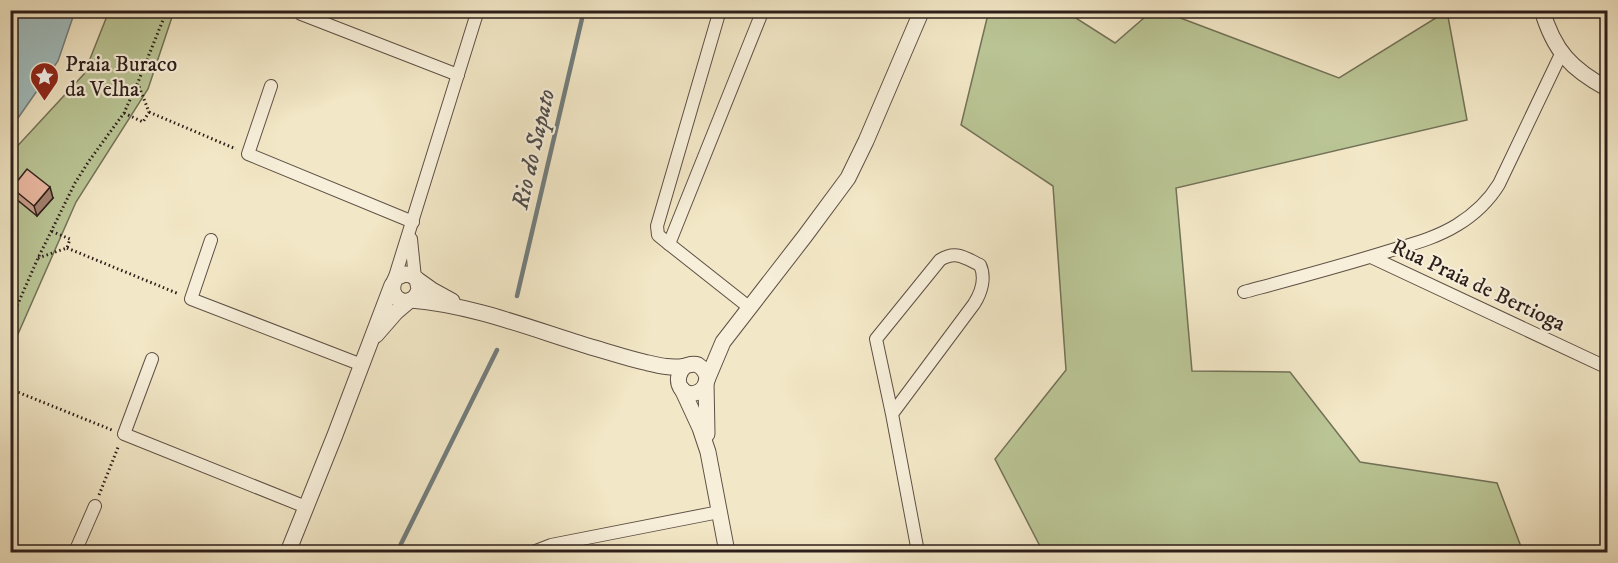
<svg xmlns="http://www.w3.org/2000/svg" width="1618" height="563" font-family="'IM FELL DW Pica',serif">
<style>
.green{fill:#bac595;stroke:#737258;stroke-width:1.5}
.water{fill:#a0bdbf;stroke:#727d7d;stroke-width:1.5}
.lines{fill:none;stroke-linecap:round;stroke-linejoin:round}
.stream{stroke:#727d7d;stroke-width:4.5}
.minor-casing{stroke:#5e5045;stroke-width:14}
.tertiary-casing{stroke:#5e5045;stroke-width:17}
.path{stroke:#2c1e1a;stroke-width:3;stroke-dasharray:1.5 3;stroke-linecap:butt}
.minor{stroke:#f7efda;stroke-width:12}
.tertiary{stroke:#f7efda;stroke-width:15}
.wall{fill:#ca9f8b;stroke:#2c1e1a;stroke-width:1.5}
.shaded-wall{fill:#a48271;stroke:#2c1e1a;stroke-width:1.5}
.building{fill:#ebb9a2;stroke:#2c1e1a;stroke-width:1.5}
.labels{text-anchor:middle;stroke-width:4.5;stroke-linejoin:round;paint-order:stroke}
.poi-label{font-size:22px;fill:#2c1e1a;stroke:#f7efda;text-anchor:start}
.street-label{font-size:22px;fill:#2c1e1a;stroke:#f7efda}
.water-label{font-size:24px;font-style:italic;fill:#4f4e4c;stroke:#f7efda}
</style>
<rect width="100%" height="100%" fill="#f2e7c6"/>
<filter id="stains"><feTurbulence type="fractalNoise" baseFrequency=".00333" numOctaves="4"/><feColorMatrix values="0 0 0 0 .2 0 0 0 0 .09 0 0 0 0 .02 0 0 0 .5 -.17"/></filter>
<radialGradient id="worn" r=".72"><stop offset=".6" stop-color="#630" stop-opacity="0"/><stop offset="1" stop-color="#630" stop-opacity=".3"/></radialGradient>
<g class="green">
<path d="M 989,10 L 1065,11 L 1115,43 L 1152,11 L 1162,11 L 1339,78 L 1447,11 L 1467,120 L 1176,188 L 1192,371 L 1290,372 L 1360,462 L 1497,483 L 1523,552 L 1043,552 L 995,459 L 1066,370 L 1053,186 L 961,125 Z"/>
<path d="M 109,11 L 174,11 L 148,89 L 76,202 L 11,350 L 11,153 L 84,74 Z"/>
</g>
<path class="water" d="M 11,10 L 75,11 L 58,61 L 11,128 Z"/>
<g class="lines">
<g class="stream">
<path d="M 517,296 L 584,10"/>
<path d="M 397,552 L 497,350"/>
</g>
<defs>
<g id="minor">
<path d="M 303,10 L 301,14 L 458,75"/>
<path d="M 271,86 L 248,154 L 413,222"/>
<path d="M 411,239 L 415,278"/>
<path d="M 211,240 L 191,299 L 362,365"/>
<path d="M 669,244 L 658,235 L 657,226 L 720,10"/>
<path d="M 1371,257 L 1608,368"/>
<path d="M 393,283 L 478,10"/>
<path d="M 1244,292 C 1292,279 1341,266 1389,251 C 1412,244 1436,238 1457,225 C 1475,214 1488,202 1499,184 L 1561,54"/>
<path d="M 750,308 L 669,244 L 763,10"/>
<path d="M 152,359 L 124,434 L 306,507"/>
<path d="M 892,414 L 876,339 L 940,260 C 956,250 965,258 980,265 C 986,278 981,293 974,304 L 892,414 L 918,552"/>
<path d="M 75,552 L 95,506"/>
<path d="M 533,552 L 551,545 L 719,512"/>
</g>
<g id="tertiary">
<path d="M 1542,10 C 1554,51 1571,69 1608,89"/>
<path d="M 417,279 L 419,289 C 413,312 383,299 396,278 L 405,274 L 411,275 L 432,290 L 452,301"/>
<path d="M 411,300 C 473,305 532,329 591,347 C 609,352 626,358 644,362 C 657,365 671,369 685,366 C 689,365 693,363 698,365 C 703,368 707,374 707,380 C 706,385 703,389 700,391 C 683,401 670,380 685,366"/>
<path d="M 376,335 L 396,312 L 409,301"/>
<path d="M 707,380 L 723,342 L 805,236 L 848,178 L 866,141 L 922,10"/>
<path d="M 706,382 L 707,434"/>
<path d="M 682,389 L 700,428 L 708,452 L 727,552"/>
<path d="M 288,552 L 335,435 L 392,285"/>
</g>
</defs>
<use href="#minor" class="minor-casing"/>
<use href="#tertiary" class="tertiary-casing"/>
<g class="path">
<path d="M 149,112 L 236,149"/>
<path d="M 124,113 L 143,122 L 149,112 L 138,84"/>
<path d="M 67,248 L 179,294"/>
<path d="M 38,258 L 67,248 L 70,239 L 51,231"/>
<path d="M 10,322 L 38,258 L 75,183 L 89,161 L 124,113 L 138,82 L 167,10"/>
<path d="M 10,389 L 112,430"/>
<path d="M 99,495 L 119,445"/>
</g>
<use href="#minor" class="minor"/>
<use href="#tertiary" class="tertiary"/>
</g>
<path class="wall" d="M 12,188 L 53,198 L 37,216 L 15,198 Z"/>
<path class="shaded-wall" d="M 50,187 L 53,198 L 37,216 L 34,206 Z"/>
<path class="building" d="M 27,169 L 50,187 L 34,206 L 12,188 Z"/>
<defs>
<symbol id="sight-pin" viewBox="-11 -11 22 30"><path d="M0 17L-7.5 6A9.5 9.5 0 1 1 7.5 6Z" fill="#8f2418" stroke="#f7efda"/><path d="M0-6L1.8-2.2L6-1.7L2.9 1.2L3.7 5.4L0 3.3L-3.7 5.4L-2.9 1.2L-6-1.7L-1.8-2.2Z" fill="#fff"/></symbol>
</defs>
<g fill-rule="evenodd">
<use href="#sight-pin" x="28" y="60" width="33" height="45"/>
</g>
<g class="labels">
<g class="poi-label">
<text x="65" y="71">Praia Buraco<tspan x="65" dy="25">da Velha</tspan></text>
</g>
<g class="street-label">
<text transform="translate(1479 284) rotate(25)" y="8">Rua Praia de Bertioga</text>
</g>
<g class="water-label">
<text transform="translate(533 149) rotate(-77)" y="8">Rio do Sapato</text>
</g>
</g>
<rect width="1618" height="563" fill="none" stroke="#f2e7c6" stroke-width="36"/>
<rect x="12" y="12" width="1594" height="539" fill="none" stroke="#2c1e1a" stroke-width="3"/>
<rect x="18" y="18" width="1582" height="527" fill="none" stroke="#2c1e1a" stroke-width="1.5"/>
<rect width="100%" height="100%" filter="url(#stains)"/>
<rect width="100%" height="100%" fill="url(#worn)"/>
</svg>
